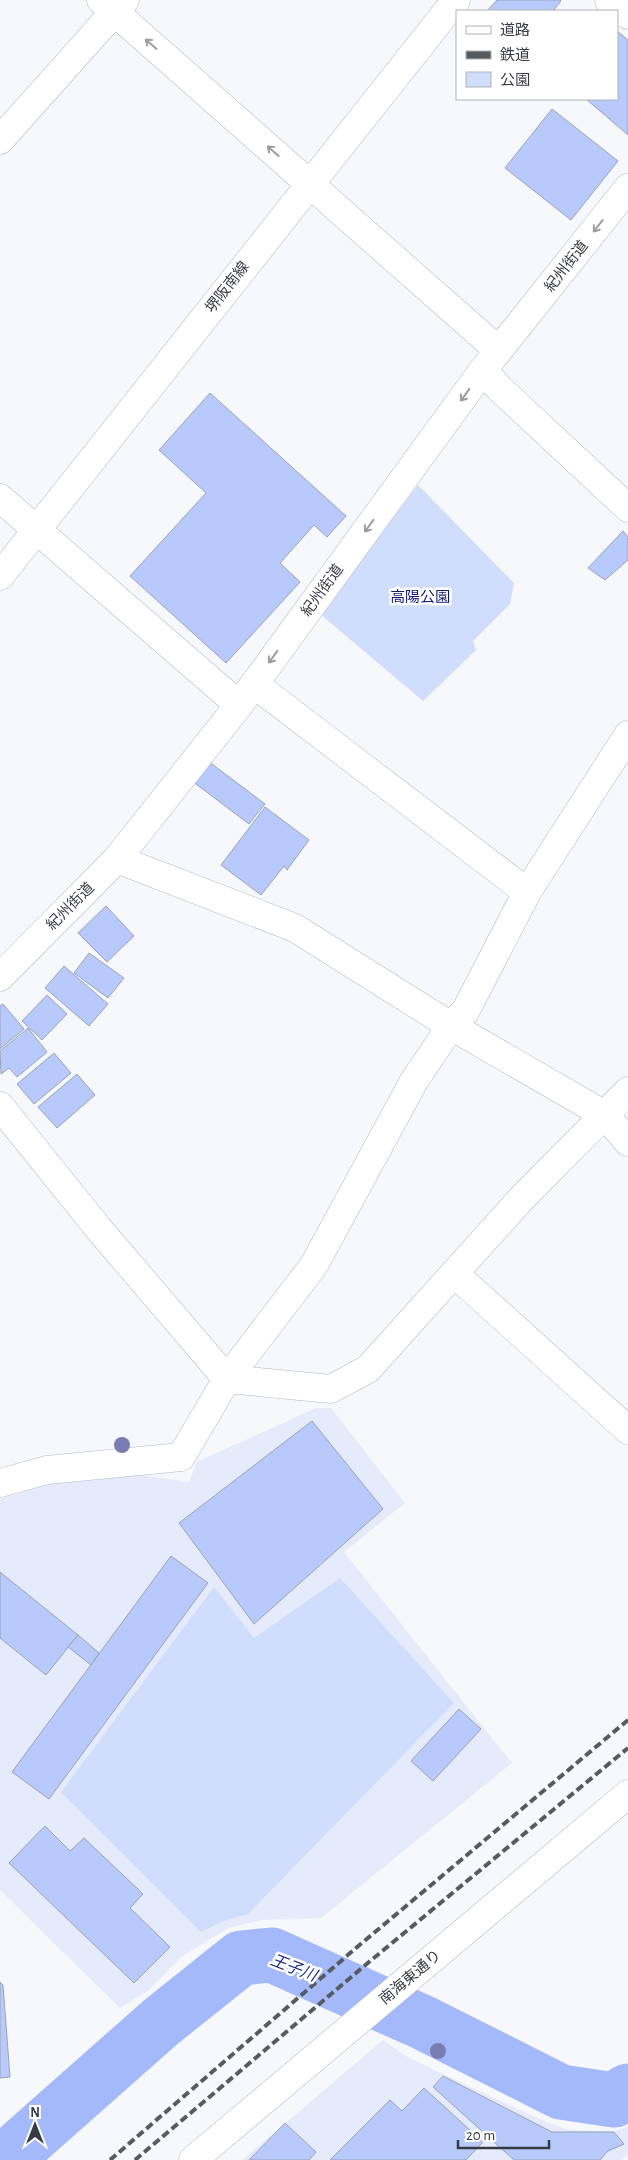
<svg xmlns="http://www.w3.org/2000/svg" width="628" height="2160" font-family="'Alegreya Sans','Noto Sans JP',sans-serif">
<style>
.built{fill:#e5ebfb}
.green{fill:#d1ddfd}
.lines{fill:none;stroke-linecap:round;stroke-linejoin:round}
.river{stroke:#a3b9fa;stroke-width:55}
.building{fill:#b8cafb;stroke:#9ba2b4}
.street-casing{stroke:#b1b8ca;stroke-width:29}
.secondary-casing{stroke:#b1b8ca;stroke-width:29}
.street{stroke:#fff;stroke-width:28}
.secondary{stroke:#fff;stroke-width:28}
.rail{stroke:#585a62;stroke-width:4;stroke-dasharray:8 4;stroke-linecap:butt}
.tree{fill:#797db1}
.oneway{stroke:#9c9da1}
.labels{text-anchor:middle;stroke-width:5;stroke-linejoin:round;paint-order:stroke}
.street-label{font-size:15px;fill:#383b43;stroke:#fff}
.park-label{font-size:15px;fill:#121973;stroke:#fff}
.water-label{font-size:16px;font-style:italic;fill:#1c2a84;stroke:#fff}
</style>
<rect width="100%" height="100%" fill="#f7f8fc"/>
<g class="built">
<path d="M 316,1408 L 331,1408 L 405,1503 L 344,1552 L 512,1763 L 321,1918 L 261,1920 L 229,1928 L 181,1957 L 149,1990 L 120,2008 L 0,1890 L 0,1499 L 51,1484 L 126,1473 L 189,1482 L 197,1462 Z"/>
<path d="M 383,2040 L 409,2058 L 546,2122 L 569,2130 L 613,2131 L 628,2127 L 628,2154 L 622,2160 L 242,2160 Z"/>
</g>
<g class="green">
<path d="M 418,485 L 514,583 L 510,604 L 473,641 L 476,650 L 423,701 L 320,614 Z"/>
<path d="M 340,1578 L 454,1703 L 248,1914 L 221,1922 L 201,1932 L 61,1792 L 214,1587 L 254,1638 Z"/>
</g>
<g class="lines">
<path class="river" d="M 5,2160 L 161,2022 L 241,1958 L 272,1955 L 422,2022 L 561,2092 L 614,2100 L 628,2091"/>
</g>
<g class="building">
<path d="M 497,0 L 560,0 L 561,1 L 553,11 L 487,11 Z"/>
<path d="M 617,31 L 628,40 L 628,135 L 586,99 L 617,99 Z"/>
<path d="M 552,109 L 618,161 L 571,220 L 505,168 Z"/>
<path d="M 210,393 L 346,516 L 327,537 L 314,525 L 280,563 L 300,582 L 226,663 L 130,576 L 206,493 L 159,450 Z"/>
<path d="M 623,531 L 628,537 L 628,560 L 605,580 L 588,568 Z"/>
<path d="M 208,761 L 265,804 L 249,824 L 192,781 Z"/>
<path d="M 265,807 L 309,840 L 287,870 L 284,866 L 261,895 L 221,865 Z"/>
<path d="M 106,906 L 134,936 L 107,962 L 78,933 Z"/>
<path d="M 89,953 L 124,978 L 108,998 L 74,973 Z"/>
<path d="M 64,966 L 108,1004 L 89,1026 L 45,988 Z"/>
<path d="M 47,995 L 67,1014 L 42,1040 L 22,1021 Z"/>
<path d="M 3,1004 L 24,1029 L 0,1049 L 0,1006 Z"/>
<path d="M 28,1028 L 47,1052 L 17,1077 L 9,1068 L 1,1074 L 0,1051 Z"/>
<path d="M 54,1053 L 71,1073 L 34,1104 L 17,1084 Z"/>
<path d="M 77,1074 L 95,1095 L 57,1128 L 38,1107 Z"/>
<path d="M 312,1421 L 383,1509 L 254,1624 L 179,1523 Z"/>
<path d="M 171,1556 L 208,1583 L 49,1799 L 12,1772 Z"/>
<path d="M 0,1572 L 78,1635 L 46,1675 L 0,1638 Z"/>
<path d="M 78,1635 L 99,1653 L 91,1665 L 68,1647 Z"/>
<path d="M 459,1709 L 481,1729 L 433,1781 L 411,1761 Z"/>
<path d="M 45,1826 L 70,1851 L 84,1838 L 143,1894 L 130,1908 L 170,1947 L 134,1983 L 9,1863 Z"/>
<path d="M 0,1982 L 3,1985 L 10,2077 L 0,2078 Z"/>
<path d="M 443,2076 L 552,2132 L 614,2132 L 624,2144 L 608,2151 L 600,2160 L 514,2160 L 433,2087 Z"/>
<path d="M 424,2088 L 483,2142 L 466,2160 L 330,2160 L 390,2100 L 402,2111 Z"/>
<path d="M 285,2123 L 316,2152 L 309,2160 L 249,2160 Z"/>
</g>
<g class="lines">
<defs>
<g id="street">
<path d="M 101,0 L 498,350"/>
<path d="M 609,0 L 628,15"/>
<path d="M 0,140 L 125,0"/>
<path d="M 483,370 L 499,388 L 628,508"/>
<path d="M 0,498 L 239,705"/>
<path d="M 254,684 L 527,892"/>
<path d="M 117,859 L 295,928 L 451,1026 L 605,1115 L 628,1142"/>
<path d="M 0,977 L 117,859 L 239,705 L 483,370 L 628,188"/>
<path d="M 0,1106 L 98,1228 L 227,1379 L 331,1389 L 368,1369 L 522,1198 L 628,1091"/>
<path d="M 455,1274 L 628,1430"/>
<path d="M 0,1483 L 47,1470 L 181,1457 L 227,1379 L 314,1265 L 414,1081 L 451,1026 L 466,1010 L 527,892 L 628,735"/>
</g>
<g id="secondary">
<path d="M 0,576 L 456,0"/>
<path d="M 193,2160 L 628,1794"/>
</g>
</defs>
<use href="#street" class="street-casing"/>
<use href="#secondary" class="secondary-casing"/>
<use href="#street" class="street"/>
<use href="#secondary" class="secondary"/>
<g class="rail">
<path d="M 110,2160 L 356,1948 L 628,1720"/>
<path d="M 135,2160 L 369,1962 L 628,1748"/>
</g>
</g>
<g class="tree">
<circle cx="122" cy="1445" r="8"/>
<circle cx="438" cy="2051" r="8"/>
</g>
<defs><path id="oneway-shaft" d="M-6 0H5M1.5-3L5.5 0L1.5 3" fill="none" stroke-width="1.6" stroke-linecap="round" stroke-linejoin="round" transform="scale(1.25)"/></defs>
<g class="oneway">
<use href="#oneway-shaft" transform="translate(151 44) rotate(-139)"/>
<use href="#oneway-shaft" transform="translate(273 151) rotate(-139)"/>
<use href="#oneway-shaft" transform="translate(598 226) rotate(128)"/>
<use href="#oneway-shaft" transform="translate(465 395) rotate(126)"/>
<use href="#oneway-shaft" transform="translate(369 526) rotate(126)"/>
<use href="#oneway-shaft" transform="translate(273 657) rotate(126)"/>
</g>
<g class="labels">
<g class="street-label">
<text transform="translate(566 266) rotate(-52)" y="5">紀州街道</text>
<text transform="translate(227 287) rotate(-52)" y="5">堺阪南線</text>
<text transform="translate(322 590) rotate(-54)" y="5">紀州街道</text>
<text transform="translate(70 906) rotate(-45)" y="5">紀州街道</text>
<text transform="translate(410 1977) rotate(-40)" y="5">南海東通り</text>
</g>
<g class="park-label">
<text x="420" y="602">高陽公園</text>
</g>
<g class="water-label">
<text transform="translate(294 1967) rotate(21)" y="6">王子川</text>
</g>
</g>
<rect x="456" y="10" width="162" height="90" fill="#ffffff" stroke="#afb1b4"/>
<rect x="466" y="26" width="25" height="8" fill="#ffffff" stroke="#afb1b4"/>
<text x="500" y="35" font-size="15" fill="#383b43">道路</text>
<rect x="466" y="51" width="25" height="8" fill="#585a62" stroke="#afb1b4"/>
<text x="500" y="60" font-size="15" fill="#383b43">鉄道</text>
<rect x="466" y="72" width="25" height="15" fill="#d1ddfd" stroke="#afb1b4"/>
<text x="500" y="85" font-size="15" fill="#383b43">公園</text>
<g transform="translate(35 2125)" stroke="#ffffff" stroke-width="4" paint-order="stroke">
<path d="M0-4L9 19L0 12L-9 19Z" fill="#383b43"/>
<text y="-8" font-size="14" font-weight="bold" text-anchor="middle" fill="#383b43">N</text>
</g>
<path d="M458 2140v8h91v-8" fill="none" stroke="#383b43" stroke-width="2.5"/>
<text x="466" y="2140" font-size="15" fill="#383b43" stroke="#ffffff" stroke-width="4" paint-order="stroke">20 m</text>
</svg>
